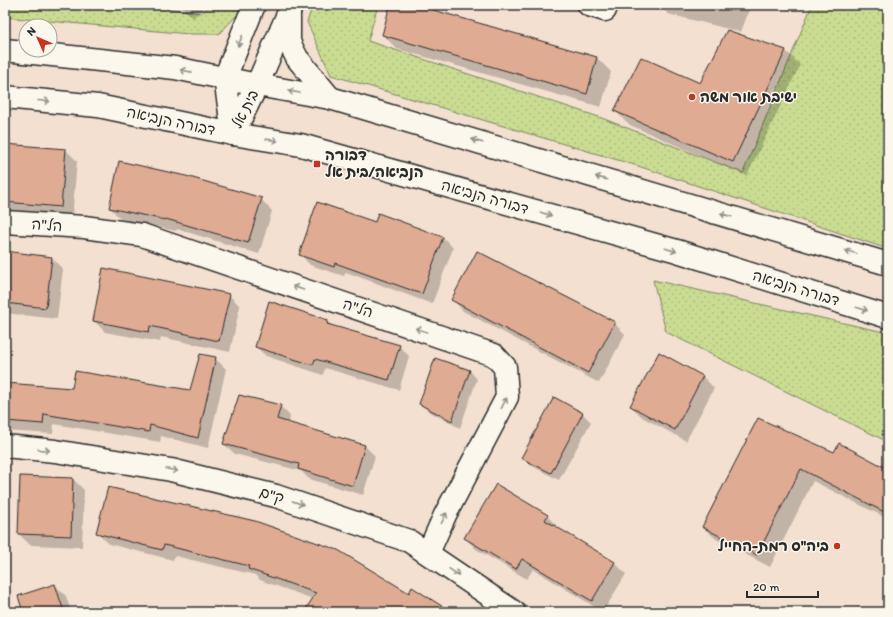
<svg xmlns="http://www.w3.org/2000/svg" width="893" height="617" font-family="Itim,'Playpen Sans Hebrew',sans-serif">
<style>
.park{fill:url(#park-dots);stroke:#7a845e}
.shadow{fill:#0003}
.building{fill:#dfab92;stroke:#2b2b2b}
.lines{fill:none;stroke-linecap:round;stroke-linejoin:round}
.minor-casing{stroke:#2b2b2b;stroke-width:25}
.minor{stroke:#fbf7ec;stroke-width:22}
.oneway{stroke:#93918c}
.poi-dot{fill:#c8321e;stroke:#fbf7ec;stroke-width:1.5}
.labels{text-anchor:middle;stroke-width:3;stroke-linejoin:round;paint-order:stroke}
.poi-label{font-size:15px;font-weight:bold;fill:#2b2b2b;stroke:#fbf7ec;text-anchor:start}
.street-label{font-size:15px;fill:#2b2b2b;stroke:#fbf7ec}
</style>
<defs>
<pattern id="park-dots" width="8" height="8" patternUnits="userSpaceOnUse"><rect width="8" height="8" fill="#c9dc91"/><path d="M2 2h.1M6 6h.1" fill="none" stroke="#adbd7d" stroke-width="1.8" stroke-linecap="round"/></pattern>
</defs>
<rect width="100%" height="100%" fill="#f3e0d1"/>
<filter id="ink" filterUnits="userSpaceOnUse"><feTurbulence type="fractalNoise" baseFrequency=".025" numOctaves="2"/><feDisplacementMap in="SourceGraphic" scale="8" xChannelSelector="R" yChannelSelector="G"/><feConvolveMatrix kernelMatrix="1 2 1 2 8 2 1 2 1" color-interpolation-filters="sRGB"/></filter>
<g filter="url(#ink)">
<g class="park">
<path d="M 5,5 L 145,5 L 201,13 L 211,5 L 239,5 L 239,13 L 219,34 L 189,34 L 5,17 Z"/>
<path d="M 313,5 L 378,5 L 368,41 L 599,117 L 743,173 L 812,5 L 888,5 L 888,249 L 638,166 L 331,75 L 307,22 Z"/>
<path d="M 653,280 L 888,333 L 888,442 L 666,332 Z"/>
</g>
<g class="shadow">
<path d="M 180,5 L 206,5 L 193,18 Z"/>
<path d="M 391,5 L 412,5 L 597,58 L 611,72 L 601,107 L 397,49 L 383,35 Z"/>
<path d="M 659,5 L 751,5 L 741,32 L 668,14 Z"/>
<path d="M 727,32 L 786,51 L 800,65 L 747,176 L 630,125 L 615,111 L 701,85 Z"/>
<path d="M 6,145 L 66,150 L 77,161 L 72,218 L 5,212 Z"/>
<path d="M 261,199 L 272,211 L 259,254 L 177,229 L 176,231 L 121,219 L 110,208 Z"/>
<path d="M 375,223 L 443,237 L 453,248 L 432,304 L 346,272 L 344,276 L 310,265 L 300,254 Z"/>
<path d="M 5,252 L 52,258 L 63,269 L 57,319 L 5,313 Z"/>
<path d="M 229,295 L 240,306 L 230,352 L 161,337 L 160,342 L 105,332 L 94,321 Z"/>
<path d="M 452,299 L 614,323 L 625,334 L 599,383 L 463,311 Z"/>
<path d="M 327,321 L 334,327 L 399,346 L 409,356 L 399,390 L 325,368 L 323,375 L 266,356 L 256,347 Z"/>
<path d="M 659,354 L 703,377 L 714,388 L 686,441 L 642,417 L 631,406 Z"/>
<path d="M 215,358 L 226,369 L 208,448 L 161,436 L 160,442 L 54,424 L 53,434 L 5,431 L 5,384 L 73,389 L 191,392 Z"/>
<path d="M 470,371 L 477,379 L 460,428 L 428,411 L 420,403 Z"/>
<path d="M 554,399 L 583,414 L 591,422 L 559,480 L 530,465 L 522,457 Z"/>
<path d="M 280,406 L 290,416 L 289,423 L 365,446 L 375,456 L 363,495 L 309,479 L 301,471 L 235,454 L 224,444 Z"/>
<path d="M 758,419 L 834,454 L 888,470 L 888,519 L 813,481 L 770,567 L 716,539 L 703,527 Z"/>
<path d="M 73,479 L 84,490 L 82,547 L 30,545 L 19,534 Z"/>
<path d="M 109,488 L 409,594 L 449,612 L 315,612 L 313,599 L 260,580 L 255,575 L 175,556 L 173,560 L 109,544 L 98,533 Z"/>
<path d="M 547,516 L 558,527 L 558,529 L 615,563 L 626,574 L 603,612 L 533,569 L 527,579 L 476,549 L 465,538 Z"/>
<path d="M 55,585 L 66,596 L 71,612 L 25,612 Z"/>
</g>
<g class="building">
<path d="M 390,5 L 416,5 L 597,57 L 587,94 L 382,35 Z"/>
<path d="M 727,30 L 786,50 L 733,162 L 614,111 L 641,57 L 700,83 Z"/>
<path d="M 5,144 L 66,149 L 61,207 L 5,202 Z"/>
<path d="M 119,161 L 186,176 L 262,198 L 248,243 L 166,219 L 165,220 L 109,208 Z"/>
<path d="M 317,202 L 375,222 L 378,213 L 443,237 L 422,294 L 335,263 L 334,267 L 299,255 Z"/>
<path d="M 5,251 L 52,257 L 46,308 L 5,303 Z"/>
<path d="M 477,251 L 615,322 L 588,373 L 451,300 Z"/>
<path d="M 103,268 L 230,294 L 219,341 L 150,326 L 149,332 L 93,321 Z"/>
<path d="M 269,301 L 328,320 L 327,324 L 400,345 L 389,380 L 315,359 L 313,365 L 255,347 Z"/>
<path d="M 659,352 L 703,376 L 675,430 L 630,406 Z"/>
<path d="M 200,354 L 216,357 L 198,438 L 150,425 L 149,432 L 44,414 L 43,424 L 5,421 L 5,383 L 72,388 L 75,371 L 190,390 Z"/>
<path d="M 435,358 L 470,370 L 452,421 L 419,404 Z"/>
<path d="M 239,395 L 281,405 L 277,419 L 365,445 L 353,486 L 298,469 L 299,464 L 223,444 Z"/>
<path d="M 554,397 L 583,413 L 551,473 L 521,458 Z"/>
<path d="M 758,418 L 834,452 L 839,443 L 888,469 L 888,514 L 801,469 L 757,555 L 702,527 Z"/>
<path d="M 20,476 L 73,478 L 71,536 L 18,534 Z"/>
<path d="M 496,484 L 548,515 L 545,520 L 615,562 L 592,601 L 522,559 L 516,569 L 464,538 Z"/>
<path d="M 108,487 L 255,521 L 338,550 L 409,593 L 412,587 L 451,612 L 304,612 L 316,593 L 248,569 L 249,566 L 164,545 L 162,550 L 96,533 Z"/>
<path d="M 55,584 L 64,612 L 23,612 L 18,596 Z"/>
</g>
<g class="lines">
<defs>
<g id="minor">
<path d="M 589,5 L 605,10"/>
<path d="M 289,17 L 289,42 L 297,58 L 330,98"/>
<path d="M 5,50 L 175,68 L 257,85 L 330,98 L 888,264"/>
<path d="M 5,97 L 98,106 L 233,134 L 301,145 L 677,251 L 888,317"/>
<path d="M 233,134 L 257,85 L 292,5"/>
<path d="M 233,134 L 225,78 L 254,5"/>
<path d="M 5,222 L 84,227 L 142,235 L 494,355 L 505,367 L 507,397 L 445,515 L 428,553"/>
<path d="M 5,446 L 55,451 L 171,470 L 276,496 L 409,541 L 514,612"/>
</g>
</defs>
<use href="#minor" class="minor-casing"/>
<use href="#minor" class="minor"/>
</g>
<defs><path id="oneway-shaft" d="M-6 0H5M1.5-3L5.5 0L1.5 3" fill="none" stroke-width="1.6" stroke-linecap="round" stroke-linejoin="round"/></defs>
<g class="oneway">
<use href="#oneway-shaft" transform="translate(240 41) rotate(112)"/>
<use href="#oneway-shaft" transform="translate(186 71) rotate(-169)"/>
<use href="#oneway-shaft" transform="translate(294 92) rotate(-170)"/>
<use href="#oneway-shaft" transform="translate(44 101) rotate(5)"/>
<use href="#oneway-shaft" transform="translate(272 140) rotate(10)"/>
<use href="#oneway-shaft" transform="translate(477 141) rotate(-164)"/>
<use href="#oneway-shaft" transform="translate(601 178) rotate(-164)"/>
<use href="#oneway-shaft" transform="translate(546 214) rotate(16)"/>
<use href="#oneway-shaft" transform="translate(726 215) rotate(-164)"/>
<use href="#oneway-shaft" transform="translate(671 250) rotate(16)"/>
<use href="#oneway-shaft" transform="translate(851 252) rotate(-163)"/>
<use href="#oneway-shaft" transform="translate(298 288) rotate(-161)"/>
<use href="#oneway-shaft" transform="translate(862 309) rotate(17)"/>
<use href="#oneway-shaft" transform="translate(421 330) rotate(-161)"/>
<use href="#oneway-shaft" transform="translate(504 403) rotate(-63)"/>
<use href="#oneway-shaft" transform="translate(44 450) rotate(6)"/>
<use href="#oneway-shaft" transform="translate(172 470) rotate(12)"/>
<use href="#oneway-shaft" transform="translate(298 503) rotate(19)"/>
<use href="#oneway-shaft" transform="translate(444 518) rotate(-64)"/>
<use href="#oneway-shaft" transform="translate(454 572) rotate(34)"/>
</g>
</g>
<g class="poi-dot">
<circle cx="692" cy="97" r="4"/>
<rect x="313" y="160" width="8" height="8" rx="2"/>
<circle cx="837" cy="546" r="4"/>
</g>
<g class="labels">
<g class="poi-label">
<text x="700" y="102">ישיבת אור משה</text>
<text x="325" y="160">דבורה<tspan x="325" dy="17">הנביאה/בית אל</tspan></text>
<text x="829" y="551" text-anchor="end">ביה"ס רמת-החייל</text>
</g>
<g class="street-label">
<text transform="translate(245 109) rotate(-63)" y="5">בית אל</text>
<text transform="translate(171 121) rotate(12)" y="5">דבורה הנביאה</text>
<text transform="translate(485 197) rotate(16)" y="5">דבורה הנביאה</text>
<text transform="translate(47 225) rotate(4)" y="5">הל"ה</text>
<text transform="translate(796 288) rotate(17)" y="5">דבורה הנביאה</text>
<text transform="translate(358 308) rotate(19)" y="5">הל"ה</text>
<text transform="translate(272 495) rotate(16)" y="5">ק"ם</text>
</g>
</g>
<rect width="893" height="617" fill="none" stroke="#fbf7ec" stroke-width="20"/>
<rect x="10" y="10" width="873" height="597" fill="none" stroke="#2b2b2b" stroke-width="1.5" filter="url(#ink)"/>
<g transform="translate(38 38) rotate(315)"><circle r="19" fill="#fbf7ec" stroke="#a8a59f"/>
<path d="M0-3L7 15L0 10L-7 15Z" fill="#c8321e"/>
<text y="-6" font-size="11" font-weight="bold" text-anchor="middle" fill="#2b2b2b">N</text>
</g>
<path d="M747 591v6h71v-6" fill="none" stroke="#2b2b2b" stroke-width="2"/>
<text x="753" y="591" font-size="12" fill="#2b2b2b" stroke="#fbf7ec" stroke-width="3" paint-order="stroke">20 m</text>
</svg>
